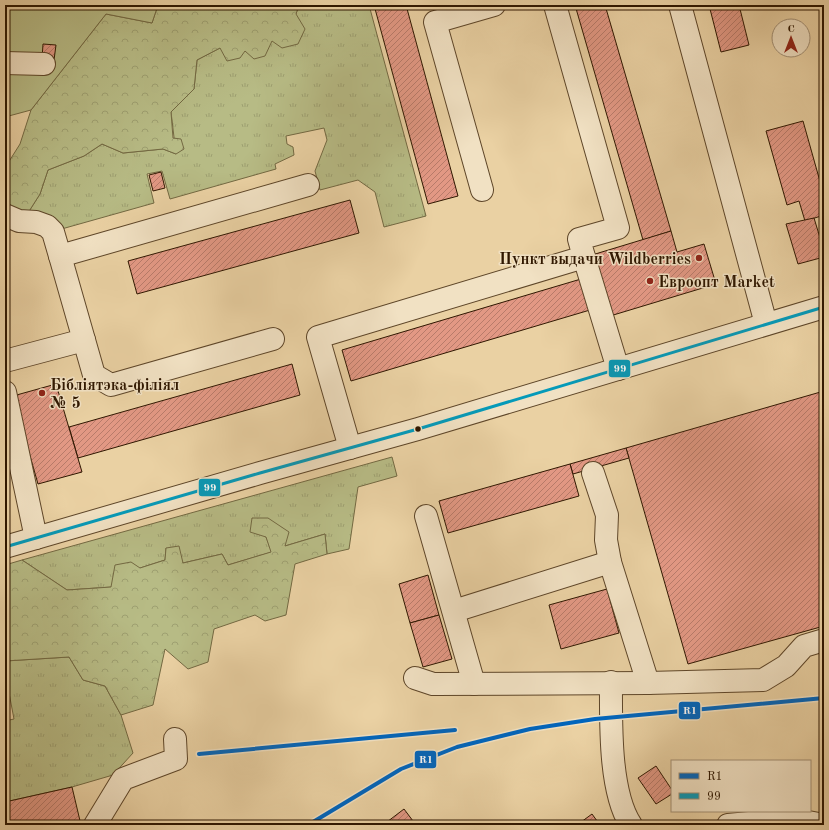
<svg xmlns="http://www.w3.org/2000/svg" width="829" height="830" font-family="'Old Standard TT',serif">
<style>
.grass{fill:url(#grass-tufts);stroke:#736942}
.forest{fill:url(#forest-crowns);stroke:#736942}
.garden{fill:#b7bb85;stroke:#736942}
.building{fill:url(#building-hatch);stroke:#2f1700}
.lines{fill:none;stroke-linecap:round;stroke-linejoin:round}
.minor-casing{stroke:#5e4629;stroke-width:24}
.minor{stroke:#f1e1c3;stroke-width:22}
.bus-1-casing{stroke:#f1e1c3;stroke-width:6}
.bus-1{stroke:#059ab9;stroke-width:3}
.rail-1-casing{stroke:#f1e1c3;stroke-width:7}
.rail-1{stroke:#0065bd;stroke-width:4}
.poi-dot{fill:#8f2418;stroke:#f1e1c3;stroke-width:1.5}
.bus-dot{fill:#2f1700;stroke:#f1e1c3;stroke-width:1.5}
.labels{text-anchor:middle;stroke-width:3;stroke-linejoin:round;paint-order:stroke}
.poi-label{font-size:16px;font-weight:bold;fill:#2f1700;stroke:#f1e1c3;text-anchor:start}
.line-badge{stroke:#f1e1c3;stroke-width:1.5}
.badge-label{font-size:11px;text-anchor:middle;font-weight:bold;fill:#fff}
</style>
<defs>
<pattern id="grass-tufts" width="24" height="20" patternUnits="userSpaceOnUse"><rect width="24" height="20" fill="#b7bb85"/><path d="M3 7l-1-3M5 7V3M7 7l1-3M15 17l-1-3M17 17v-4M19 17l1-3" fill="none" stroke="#9ea071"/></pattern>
<pattern id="forest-crowns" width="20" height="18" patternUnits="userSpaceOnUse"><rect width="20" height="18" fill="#b7bb85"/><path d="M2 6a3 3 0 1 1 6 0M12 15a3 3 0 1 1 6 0" fill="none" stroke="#9ea071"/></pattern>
<pattern id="building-hatch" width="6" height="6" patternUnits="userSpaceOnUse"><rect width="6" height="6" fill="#e29884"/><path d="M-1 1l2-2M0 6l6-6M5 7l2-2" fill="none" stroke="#b87b6a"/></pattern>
</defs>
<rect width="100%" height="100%" fill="#ead1a3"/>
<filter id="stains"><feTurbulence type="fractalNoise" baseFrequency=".005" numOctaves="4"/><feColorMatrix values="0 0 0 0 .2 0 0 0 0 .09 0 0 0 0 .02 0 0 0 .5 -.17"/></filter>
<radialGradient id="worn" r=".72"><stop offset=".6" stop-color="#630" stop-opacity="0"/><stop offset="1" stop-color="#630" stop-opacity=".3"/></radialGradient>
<g class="grass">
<path d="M 299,5 L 369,5 L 426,216 L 384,227 L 375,192 L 358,180 L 320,190 L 315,171 L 327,140 L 324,128 L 286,136 L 287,144 L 293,147 L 294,155 L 275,164 L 276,169 L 170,199 L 162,171 L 147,174 L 154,203 L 58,230 L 26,216 L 40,194 L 48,170 L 84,156 L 102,144 L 123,153 L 163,149 L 176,154 L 171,112 L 194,89 L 197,60 L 220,48 L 245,51 L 272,40 L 296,14 Z"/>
<path d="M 392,457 L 397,476 L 358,487 L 349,549 L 327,554 L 325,534 L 285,546 L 252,518 L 266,537 L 272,552 L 228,565 L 222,554 L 183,563 L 166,548 L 165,560 L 140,568 L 112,587 L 67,590 L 22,560 Z"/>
<path d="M 69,657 L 83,680 L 105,686 L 121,715 L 133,753 L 113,775 L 72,787 L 5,802 L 5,721 L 14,719 L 5,672 L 5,661 Z"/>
</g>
<g class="forest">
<path d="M 158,5 L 299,5 L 296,14 L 305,29 L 298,44 L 282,48 L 272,41 L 265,56 L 254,59 L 245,51 L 240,58 L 227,61 L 220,48 L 197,60 L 194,89 L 171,112 L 173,138 L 181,139 L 184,149 L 176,154 L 163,149 L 123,153 L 102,144 L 84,156 L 48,170 L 40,194 L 26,216 L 5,208 L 5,176 L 8,163 L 20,144 L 31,110 L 106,14 L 152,23 Z"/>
<path d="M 252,518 L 268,518 L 289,532 L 285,546 L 325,534 L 327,554 L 295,564 L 286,615 L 265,621 L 255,615 L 214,629 L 208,662 L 188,669 L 165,649 L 153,705 L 121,715 L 105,686 L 83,680 L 69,657 L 5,661 L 5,565 L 22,560 L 67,590 L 111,587 L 115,565 L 131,562 L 140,568 L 165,560 L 166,548 L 179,546 L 183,563 L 222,554 L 228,565 L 271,552 L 266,537 L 250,532 Z"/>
</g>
<path class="garden" d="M 5,5 L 158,5 L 152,23 L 106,14 L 31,110 L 5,117 Z"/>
<g class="building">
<path d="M 374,5 L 406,5 L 458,196 L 428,204 Z"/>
<path d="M 575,5 L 605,5 L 671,231 L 643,240 Z"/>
<path d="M 709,5 L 739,5 L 749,45 L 721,52 Z"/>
<path d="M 5,44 L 7,44 L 6,59 L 5,59 Z"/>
<path d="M 43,44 L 56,45 L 54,60 L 42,59 Z"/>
<path d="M 803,121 L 821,185 L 824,184 L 824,210 L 820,211 L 821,216 L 805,221 L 799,201 L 787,205 L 766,131 Z"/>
<path d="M 161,172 L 165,188 L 153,191 L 149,175 Z"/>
<path d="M 350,200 L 359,233 L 137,294 L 128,261 Z"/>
<path d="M 814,218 L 824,251 L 824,257 L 798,264 L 786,224 Z"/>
<path d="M 671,231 L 677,252 L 704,244 L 716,284 L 610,316 L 592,255 Z"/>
<path d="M 581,279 L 590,310 L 351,381 L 342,350 Z"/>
<path d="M 292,364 L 300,395 L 78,458 L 69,427 Z"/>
<path d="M 56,384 L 82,472 L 38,484 L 13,396 Z"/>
<path d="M 824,391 L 824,626 L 688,664 L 626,448 Z"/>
<path d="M 626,448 L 629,458 L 573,474 L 570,464 Z"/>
<path d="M 570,464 L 579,496 L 448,533 L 439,501 Z"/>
<path d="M 428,575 L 439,615 L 410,623 L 399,584 Z"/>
<path d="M 607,589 L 619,633 L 561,649 L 549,605 Z"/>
<path d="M 439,615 L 452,659 L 423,667 L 410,623 Z"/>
<path d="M 656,766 L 672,790 L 672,794 L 656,804 L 638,778 Z"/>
<path d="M 72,787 L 81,825 L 5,825 L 5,802 Z"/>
<path d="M 404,809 L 416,825 L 383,825 Z"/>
<path d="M 592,814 L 600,825 L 577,825 Z"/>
</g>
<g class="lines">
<defs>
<g id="minor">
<path d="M 680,5 L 766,324"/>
<path d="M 5,63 L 44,64"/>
<path d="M 482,190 L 435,22 L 494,5"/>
<path d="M 5,215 L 19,221 L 36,222 L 47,226 L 53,232 L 60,256"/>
<path d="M 584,257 L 618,369"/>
<path d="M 84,340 L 94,375 L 111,385 L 273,339"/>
<path d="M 5,361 L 84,340 L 60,256 L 308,185"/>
<path d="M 5,392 L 36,538"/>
<path d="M 350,448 L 318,337 L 584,257 L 579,239 L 618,228 L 555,5"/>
<path d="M 593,473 L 607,515 L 606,540 L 610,562 L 648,683"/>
<path d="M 426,516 L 474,684"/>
<path d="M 5,547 L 260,473 L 418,429 L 824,307"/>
<path d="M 454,611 L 610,562"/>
<path d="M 415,678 L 433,684 L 648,683 L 763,680 L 786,666 L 804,646 L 824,640"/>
<path d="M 611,682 C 611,722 609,792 631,825"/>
<path d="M 95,825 L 123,779 L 176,759 L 175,739"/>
<path d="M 728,825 L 792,819 L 824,825"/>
</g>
</defs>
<use href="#minor" class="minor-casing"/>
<use href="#minor" class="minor"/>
<defs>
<path id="bus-1" d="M 5,547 L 260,473 L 418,429 L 824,307"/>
</defs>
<use href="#bus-1" class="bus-1-casing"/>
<use href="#bus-1" class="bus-1"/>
<defs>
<g id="rail-1">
<path d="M 199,754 L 455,730"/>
<path d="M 308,825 L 401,769 L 457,747 L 530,729 L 595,719 L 824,698"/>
</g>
</defs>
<use href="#rail-1" class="rail-1-casing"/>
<use href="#rail-1" class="rail-1"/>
</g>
<g class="poi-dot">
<circle cx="699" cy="258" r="4"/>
<circle cx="650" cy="281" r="4"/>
<circle cx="42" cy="393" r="4"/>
</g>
<circle class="bus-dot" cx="418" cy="429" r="3.5"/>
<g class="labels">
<g class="poi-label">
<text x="691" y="264" text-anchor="end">Пункт выдачи Wildberries</text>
<text x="658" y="287">Евроопт Market</text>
<text x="50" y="390">Бібліятэка-філіял<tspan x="50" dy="18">№ 5</tspan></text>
</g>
</g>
<g class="line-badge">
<rect x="608" y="359" width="23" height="19" rx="4" fill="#059ab9"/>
<rect x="198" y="478" width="23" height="19" rx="4" fill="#059ab9"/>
<rect x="678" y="701" width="23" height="19" rx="4" fill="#0065bd"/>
<rect x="414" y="750" width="23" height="19" rx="4" fill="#0065bd"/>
</g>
<g class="badge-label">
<text x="620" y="372">99</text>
<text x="210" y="491">99</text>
<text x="690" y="714">R1</text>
<text x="426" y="763">R1</text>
</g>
<rect width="829" height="830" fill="none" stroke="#ead1a3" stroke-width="20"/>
<rect x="6" y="6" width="817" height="818" fill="none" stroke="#2f1700" stroke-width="2"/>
<rect x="10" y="10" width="809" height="810" fill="none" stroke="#2f1700"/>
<rect x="671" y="760" width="140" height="52" fill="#f1e1c3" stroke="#a39075"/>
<rect x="679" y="773" width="20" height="6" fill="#0065bd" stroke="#a39075"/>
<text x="707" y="780" font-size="12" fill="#2f1700">R1</text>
<rect x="679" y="793" width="20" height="6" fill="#059ab9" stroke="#a39075"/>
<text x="707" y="800" font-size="12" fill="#2f1700">99</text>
<g transform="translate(791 38)"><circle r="19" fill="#f1e1c3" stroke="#a39075"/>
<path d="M0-3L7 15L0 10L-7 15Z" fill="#8f2418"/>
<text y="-6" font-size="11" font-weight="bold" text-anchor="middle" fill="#2f1700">С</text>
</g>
<rect width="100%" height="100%" filter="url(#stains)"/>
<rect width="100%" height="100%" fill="url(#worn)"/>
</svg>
